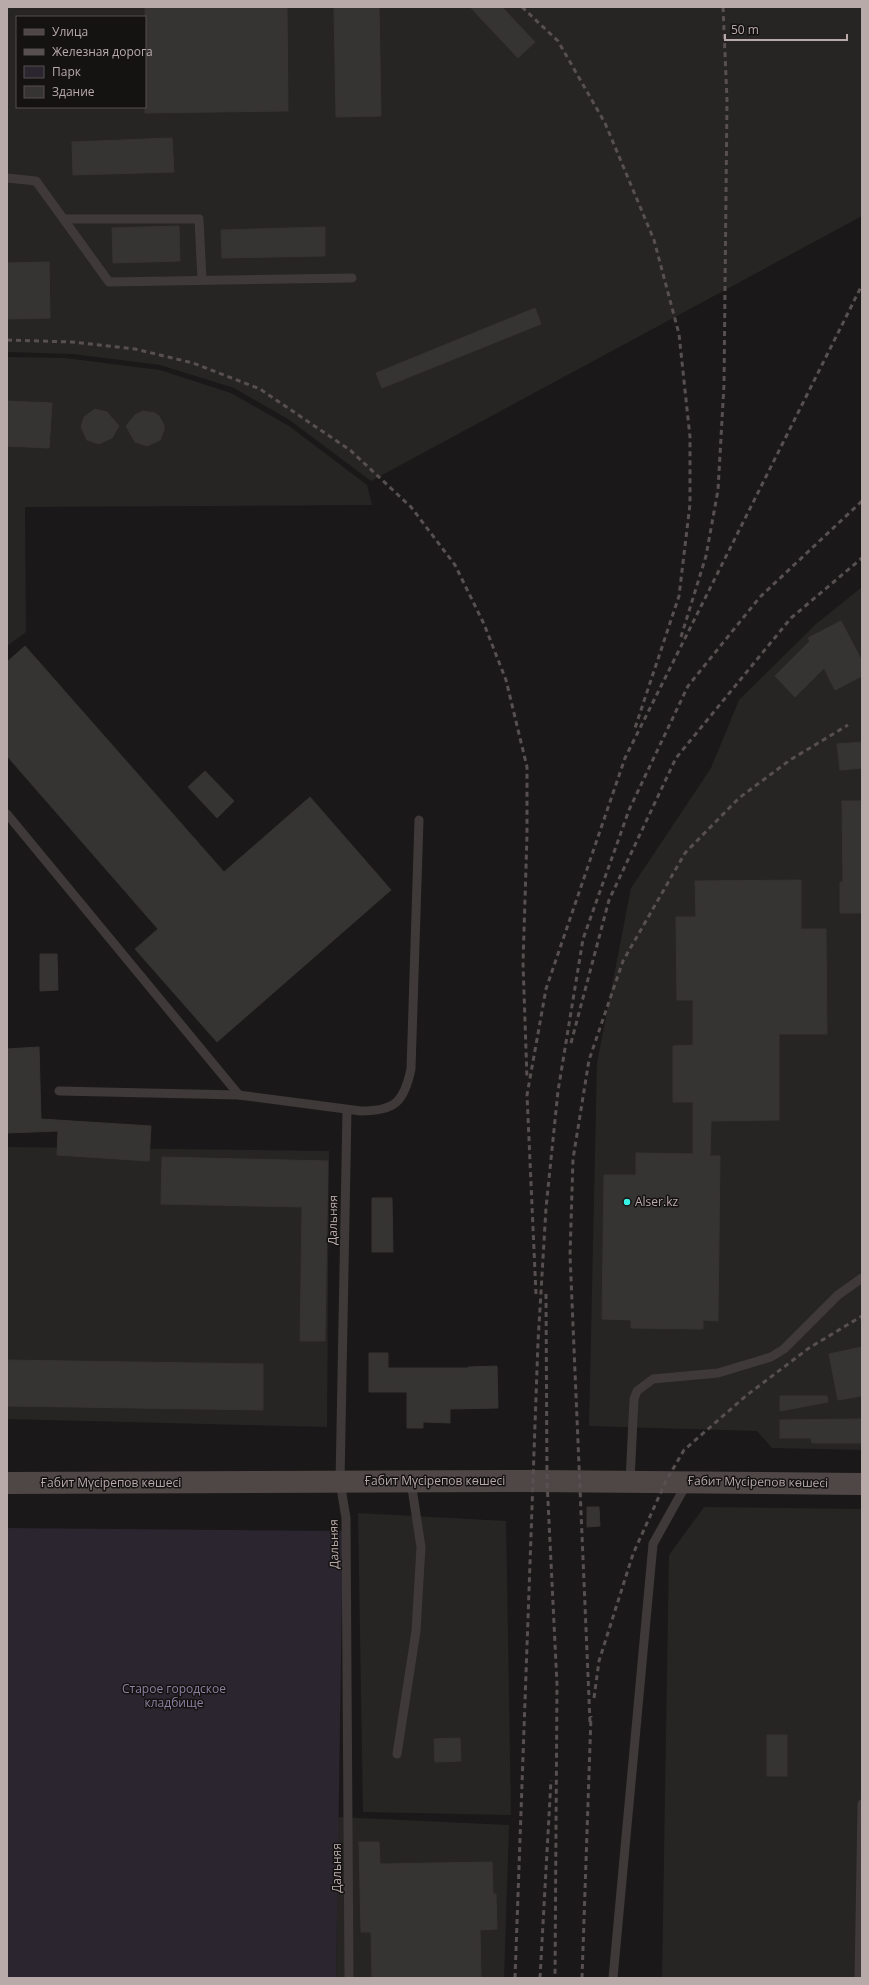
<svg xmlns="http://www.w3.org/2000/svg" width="869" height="1985" font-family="'Open Sans',sans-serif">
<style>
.built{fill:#272424;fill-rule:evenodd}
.green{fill:#2a252f}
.building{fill:#363333;stroke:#363332}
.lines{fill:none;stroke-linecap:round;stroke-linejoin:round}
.lane{stroke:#3f3939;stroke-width:9}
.secondary{stroke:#4f4746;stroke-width:22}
.rail{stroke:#585050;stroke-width:3;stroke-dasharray:5 4;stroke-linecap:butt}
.poi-dot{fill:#37f2e7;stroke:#151312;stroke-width:1.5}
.labels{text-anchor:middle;stroke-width:3;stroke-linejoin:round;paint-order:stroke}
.poi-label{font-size:12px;fill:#b9aaaa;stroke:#151312;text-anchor:start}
.street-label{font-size:12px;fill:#b9aaaa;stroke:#151312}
.park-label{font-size:12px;fill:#8d81a4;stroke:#151312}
</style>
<rect width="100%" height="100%" fill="#1a1818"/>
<g class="built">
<path d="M 7,7 L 862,7 L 862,216 L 371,481 L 291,421 L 234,388 L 160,365 L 73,354 L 7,352 ZM 17,17 L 145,17 L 145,107 L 17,107 Z"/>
<path d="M 7,357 L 65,358 L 160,370 L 231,393 L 289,426 L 367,485 L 372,505 L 25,507 L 26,632 L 7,646 Z"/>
<path d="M 862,587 L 862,1450 L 772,1448 L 757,1431 L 589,1426 L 597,1063 L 631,888 L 711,768 L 739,700 L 816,624 Z"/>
<path d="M 7,1147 L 329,1151 L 327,1427 L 7,1419 Z"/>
<path d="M 704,1507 L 862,1509 L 862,1978 L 662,1978 L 669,1555 Z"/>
<path d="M 358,1513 L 506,1521 L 511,1815 L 363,1812 Z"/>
<path d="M 338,1817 L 509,1825 L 504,1978 L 336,1978 Z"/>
</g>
<path class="green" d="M 7,1528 L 343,1531 L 336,1978 L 7,1978 Z"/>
<g class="building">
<path d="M 145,7 L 287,7 L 288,111 L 145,113 Z"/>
<path d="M 334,7 L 379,7 L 381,116 L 336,117 Z"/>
<path d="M 470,7 L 502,7 L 535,42 L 518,58 Z"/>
<path d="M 172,138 L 174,172 L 73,175 L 72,142 Z"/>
<path d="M 179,226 L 180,261 L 113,263 L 112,228 Z"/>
<path d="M 325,227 L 325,256 L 222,258 L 221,230 Z"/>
<path d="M 49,262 L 50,318 L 7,319 L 7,263 Z"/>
<path d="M 535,308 L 541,324 L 382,388 L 376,373 Z"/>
<path d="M 7,401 L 52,403 L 49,448 L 7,446 Z"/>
<path d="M 95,409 L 107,412 L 119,426 L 112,438 L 99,444 L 87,440 L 81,427 L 84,417 Z"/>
<path d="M 143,411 L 155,413 L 159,416 L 164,425 L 164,430 L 160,440 L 147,446 L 135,442 L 126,426 L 135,415 Z"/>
<path d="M 841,621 L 862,661 L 862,676 L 835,690 L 824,668 L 795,697 L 775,676 L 810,641 L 808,638 Z"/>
<path d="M 25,646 L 224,872 L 310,797 L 391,890 L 217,1042 L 135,949 L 158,929 L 7,756 L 7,662 Z"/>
<path d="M 862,742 L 862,768 L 840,770 L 837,744 Z"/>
<path d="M 205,771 L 234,801 L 217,818 L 188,787 Z"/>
<path d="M 842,801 L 862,801 L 862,913 L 840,913 L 840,882 L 843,882 Z"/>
<path d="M 801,880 L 801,929 L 826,929 L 827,1034 L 779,1034 L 779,1120 L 711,1121 L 710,1156 L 720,1156 L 718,1321 L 703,1320 L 703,1329 L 631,1328 L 631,1320 L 602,1319 L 604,1175 L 636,1175 L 636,1153 L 693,1154 L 693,1102 L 673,1102 L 673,1046 L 693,1045 L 693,1000 L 677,1000 L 676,917 L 696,917 L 695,881 Z"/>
<path d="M 40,954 L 57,954 L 58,990 L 40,991 Z"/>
<path d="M 39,1047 L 41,1119 L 151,1126 L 149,1161 L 57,1155 L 58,1131 L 7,1133 L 7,1049 Z"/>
<path d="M 162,1157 L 328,1161 L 325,1341 L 300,1341 L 302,1207 L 161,1204 Z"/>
<path d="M 372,1198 L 392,1198 L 393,1252 L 372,1252 Z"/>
<path d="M 862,1347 L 862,1396 L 838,1400 L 829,1354 Z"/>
<path d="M 369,1353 L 388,1353 L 388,1368 L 468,1368 L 468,1367 L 497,1366 L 498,1408 L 450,1409 L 450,1423 L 423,1422 L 423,1428 L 407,1428 L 407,1392 L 369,1392 Z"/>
<path d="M 7,1360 L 263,1364 L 263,1410 L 7,1406 Z"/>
<path d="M 780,1396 L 827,1396 L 828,1402 L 780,1411 Z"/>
<path d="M 862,1419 L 862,1443 L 812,1443 L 811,1438 L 780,1438 L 780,1420 Z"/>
<path d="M 587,1507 L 599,1507 L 600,1526 L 587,1527 Z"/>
<rect x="767" y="1735" width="20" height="41"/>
<path d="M 460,1738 L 461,1761 L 435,1762 L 434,1739 Z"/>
<path d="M 359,1842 L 379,1842 L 380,1864 L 492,1862 L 493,1894 L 496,1894 L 497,1929 L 480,1930 L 481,1978 L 372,1978 L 371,1932 L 361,1932 Z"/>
</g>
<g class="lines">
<g class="lane">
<path d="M 7,178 L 36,181 L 109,282 L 352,278"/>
<path d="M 64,219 L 199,219 L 202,280"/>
<path d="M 7,814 L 239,1095 L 361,1111 C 395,1111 404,1102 411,1069 L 419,820"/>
<path d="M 59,1091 L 239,1095"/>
<path d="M 347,1110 L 340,1482 L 346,1518 L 349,1978"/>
<path d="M 630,1481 L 634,1399 L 637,1391 L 653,1379 L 718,1373 L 771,1357 L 784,1349 L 838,1295 L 862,1278"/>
<path d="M 397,1754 L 416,1631 L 421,1547 L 411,1482"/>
<path d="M 613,1978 L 653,1544 L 687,1483"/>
<path d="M 859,1978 L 862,1804"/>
</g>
<path class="secondary" d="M 7,1483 L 533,1481 L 862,1484"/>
<g class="rail">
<path d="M 522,7 L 558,41 L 605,123 L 654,240 L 679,334 L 690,437 L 690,504 L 679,596 L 635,728"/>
<path d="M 7,340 L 72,342 L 135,349 L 193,363 L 260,389 L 350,450 L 411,507 L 455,565 L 484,624 L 506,680 L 527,767 L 527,835 L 523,963 L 527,1079"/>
<path d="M 681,637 L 706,556 L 718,490 L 724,385 L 727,100 L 723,7"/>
<path d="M 571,1043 L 609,900 L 676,758 L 791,618 L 862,558"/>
<path d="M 536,1294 L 527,1095 L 546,989 L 625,758 L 862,285"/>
<path d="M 546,1294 L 547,1481 L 557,1684 L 555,1978"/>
<path d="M 594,1698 L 599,1661 L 633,1554 L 666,1481 L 684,1450 L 747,1395 L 809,1348 L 862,1316"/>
<path d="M 590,1722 L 570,1255 L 573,1159 L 589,1060 L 623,961 L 685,853 L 739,798 L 790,760 L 848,725"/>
<path d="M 515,1978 L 538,1342 L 546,1208 L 558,1091 L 583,939 L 629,810 L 688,686 L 760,597 L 862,501"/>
<path d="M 540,1978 L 551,1780"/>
<path d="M 582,1978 L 591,1716"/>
</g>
</g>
<circle class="poi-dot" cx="627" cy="1202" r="4"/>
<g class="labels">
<g class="poi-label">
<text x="635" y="1206">Alser.kz</text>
</g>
<g class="street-label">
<text transform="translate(333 1220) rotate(-89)" y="4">Дальняя</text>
<text x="435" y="1485">Ғабит Мүсірепов көшесі</text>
<text transform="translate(758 1482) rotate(1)" y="4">Ғабит Мүсірепов көшесі</text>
<text x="111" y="1487">Ғабит Мүсірепов көшесі</text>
<text transform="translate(334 1544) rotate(-91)" y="4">Дальняя</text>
<text transform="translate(337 1868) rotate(-90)" y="4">Дальняя</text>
</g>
<g class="park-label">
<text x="174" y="1693">Старое городское<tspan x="174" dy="14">кладбище</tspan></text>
</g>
</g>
<rect width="869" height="1985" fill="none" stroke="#b9aaaa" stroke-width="16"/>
<rect x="16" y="16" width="130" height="92" fill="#151312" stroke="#574f4f"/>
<rect x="24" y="29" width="20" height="6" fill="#4f4746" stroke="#574f4f"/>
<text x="52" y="36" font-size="12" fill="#b9aaaa">Улица</text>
<rect x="24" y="49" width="20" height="6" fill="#585050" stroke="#574f4f"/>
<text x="52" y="56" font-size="12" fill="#b9aaaa">Железная дорога</text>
<rect x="24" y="66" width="20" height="12" fill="#2a252f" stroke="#574f4f"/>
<text x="52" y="76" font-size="12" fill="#b9aaaa">Парк</text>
<rect x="24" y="86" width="20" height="12" fill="#363333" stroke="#574f4f"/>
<text x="52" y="96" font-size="12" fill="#b9aaaa">Здание</text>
<path d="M725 34v6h122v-6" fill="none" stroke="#b9aaaa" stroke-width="2"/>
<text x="731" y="34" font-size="12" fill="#b9aaaa" stroke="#151312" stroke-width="3" paint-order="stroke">50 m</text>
</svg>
